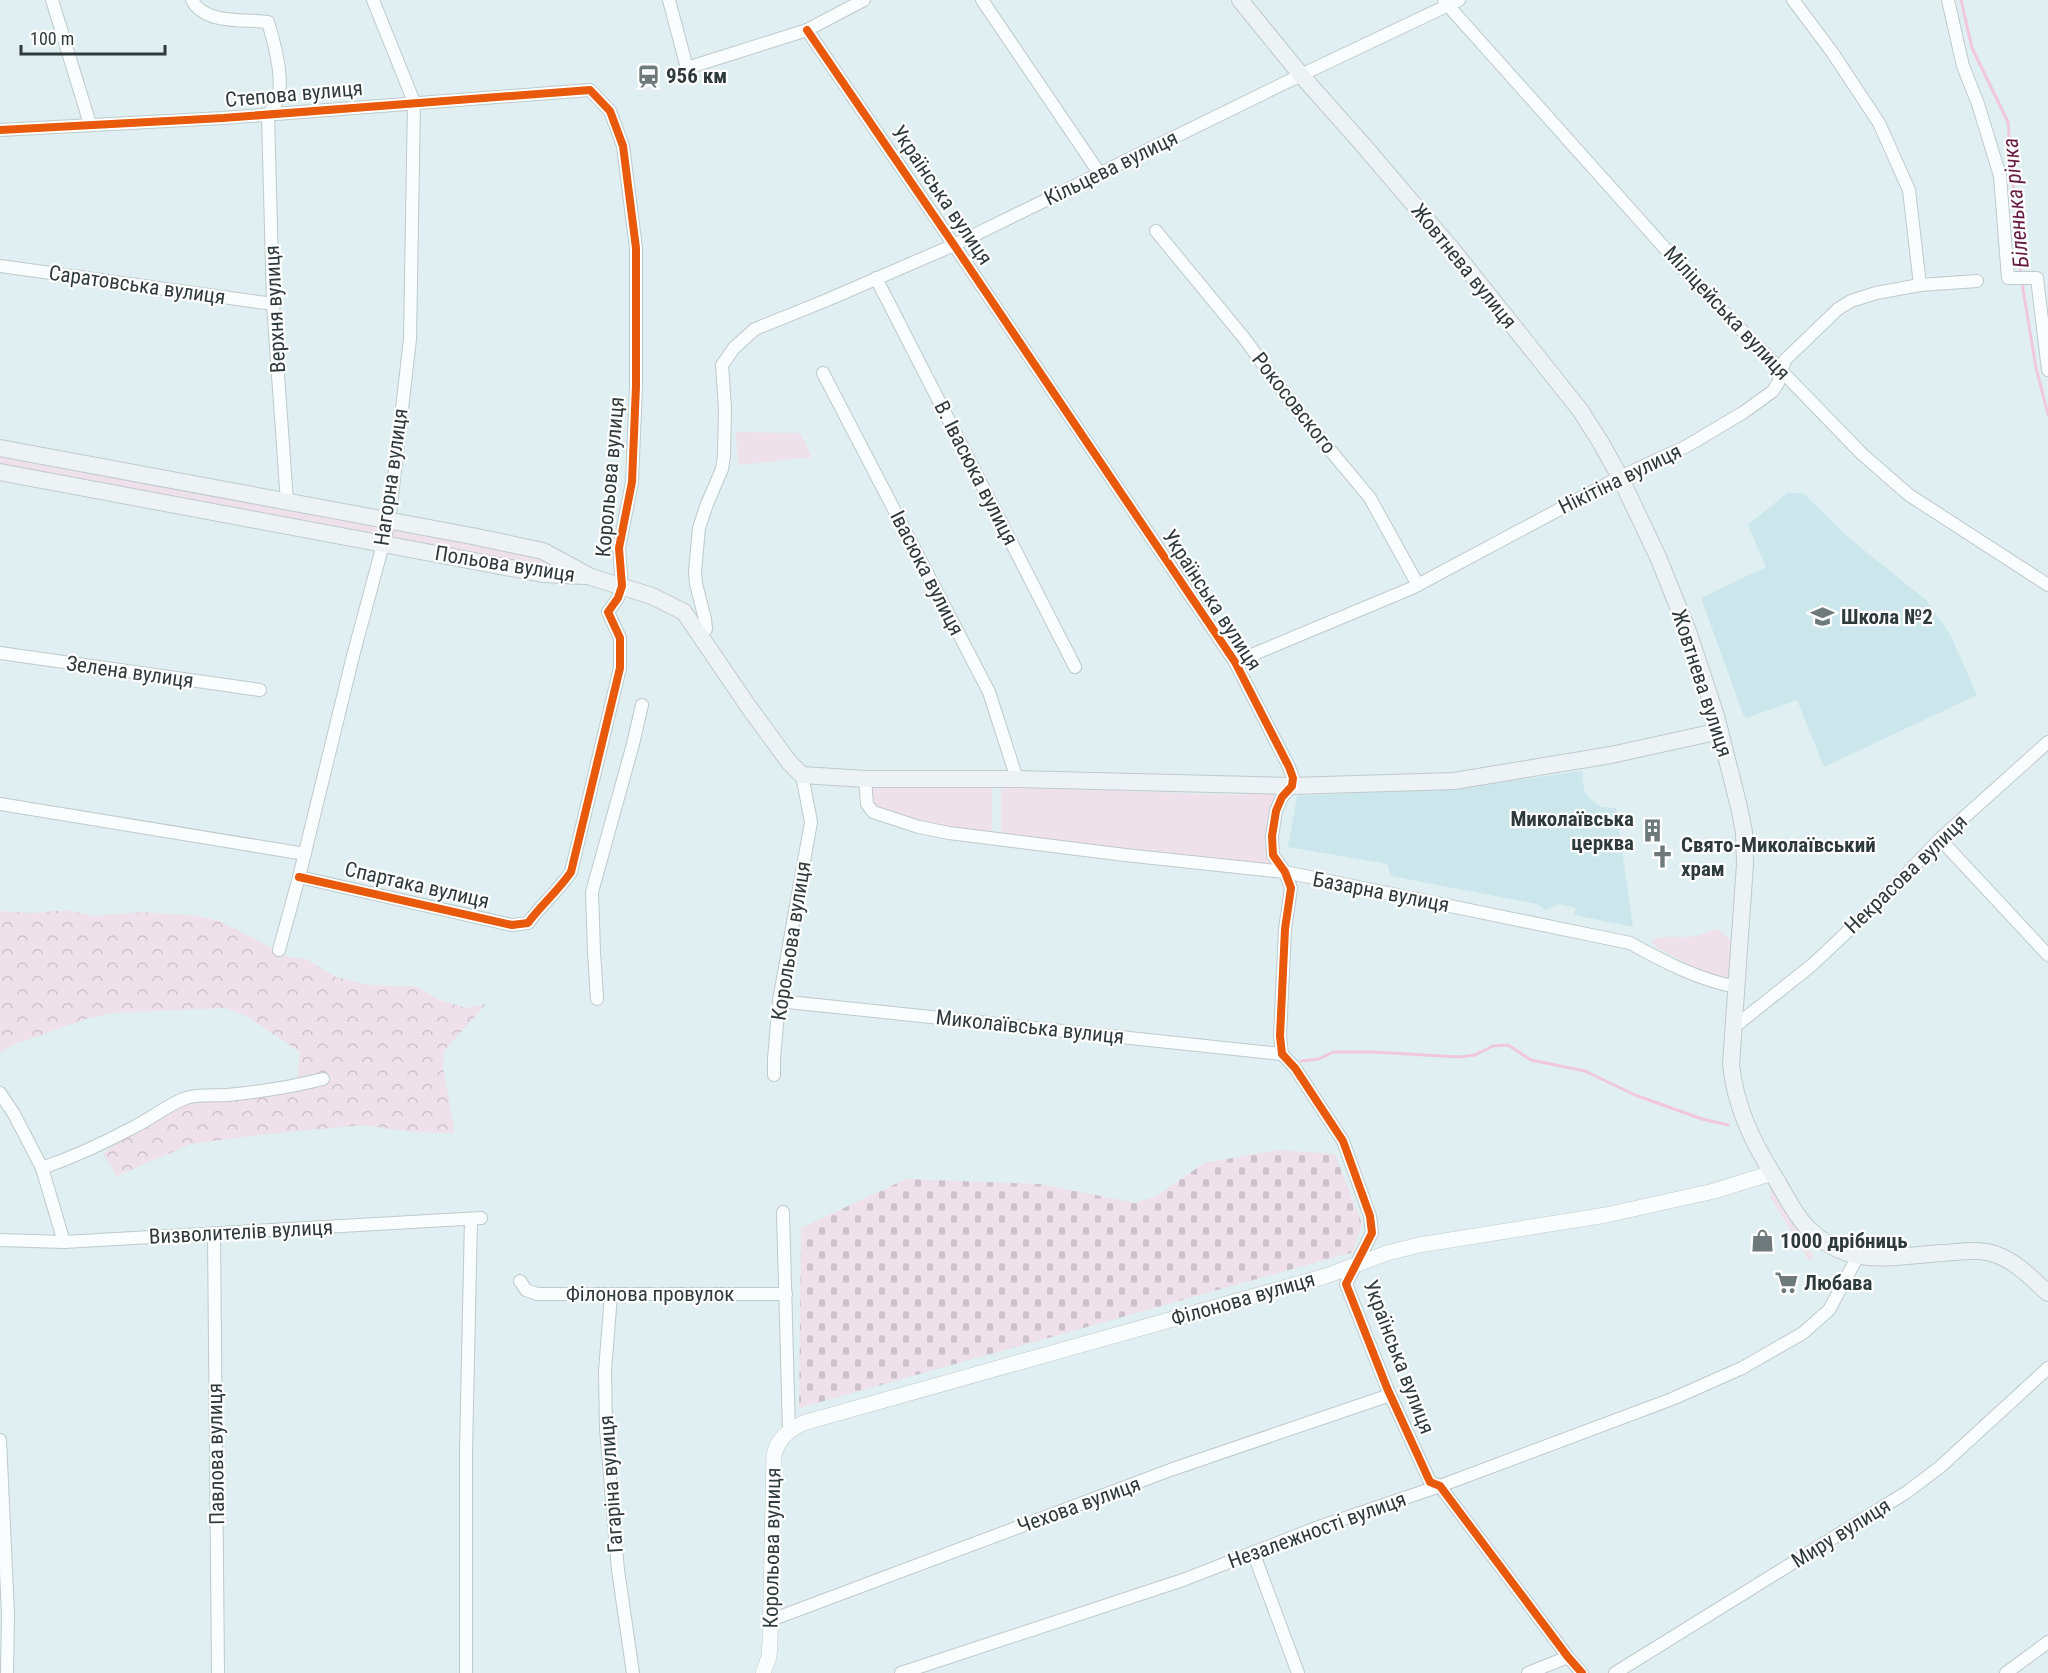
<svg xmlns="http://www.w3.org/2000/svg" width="2048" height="1673" font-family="'Roboto Condensed',sans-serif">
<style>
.built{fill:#cce7eb}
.green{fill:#efe1ea}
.forest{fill:url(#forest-crowns)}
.cemetery{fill:url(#cemetery-stones)}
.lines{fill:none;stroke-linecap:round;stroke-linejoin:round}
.stream{stroke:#f1c8db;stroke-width:3}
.minor-casing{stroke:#becacc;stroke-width:14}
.tertiary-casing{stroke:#becacc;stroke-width:16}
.secondary-casing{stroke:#becacc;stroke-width:18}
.minor{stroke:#fafdfd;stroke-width:12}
.tertiary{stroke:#fafdfd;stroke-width:15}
.secondary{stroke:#edf2f4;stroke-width:16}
.cycleway-casing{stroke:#fff;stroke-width:11}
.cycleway{stroke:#e8590c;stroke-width:8}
.labels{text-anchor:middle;stroke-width:4.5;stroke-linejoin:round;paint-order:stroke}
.poi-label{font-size:21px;font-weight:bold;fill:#2f3a3c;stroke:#fff;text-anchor:start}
.street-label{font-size:21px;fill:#2f3a3c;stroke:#fff}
.water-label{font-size:22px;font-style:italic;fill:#661c42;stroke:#fff}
</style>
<defs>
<pattern id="forest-crowns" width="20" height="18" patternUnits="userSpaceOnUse" patternTransform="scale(1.5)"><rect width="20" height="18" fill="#efe1ea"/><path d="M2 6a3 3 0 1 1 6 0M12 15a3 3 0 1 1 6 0" fill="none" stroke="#cdc2ca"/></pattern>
<pattern id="cemetery-stones" width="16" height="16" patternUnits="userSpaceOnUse" patternTransform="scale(1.5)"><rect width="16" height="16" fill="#efe1ea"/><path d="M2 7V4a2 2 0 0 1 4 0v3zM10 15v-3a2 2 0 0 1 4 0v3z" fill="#cdc2ca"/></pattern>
</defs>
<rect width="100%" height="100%" fill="#e0eff1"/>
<g class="built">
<path d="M 1787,493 L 1803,493 L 1849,538 L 1926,600 L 1950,634 L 1977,695 L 1824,767 L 1797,700 L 1746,718 L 1743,714 L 1701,598 L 1766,567 L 1748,525 Z"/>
<path d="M 1582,771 L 1584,790 L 1591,800 L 1602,807 L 1616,808 L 1633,927 L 1573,915 L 1576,908 L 1559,904 L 1546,910 L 1537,904 L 1391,876 L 1387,864 L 1288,847 L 1297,796 L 1457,788 Z"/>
</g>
<g class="green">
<path d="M 735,432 L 800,433 L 812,457 L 739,465 Z"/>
<path d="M 0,453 L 377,525 L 380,530 L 376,537 L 0,467 Z"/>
<path d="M 396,528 L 533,553 L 551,564 L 552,567 L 393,539 L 392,532 Z"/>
<path d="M 1001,784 L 1048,788 L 1231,795 L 1274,793 L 1274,867 L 1001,834 Z"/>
<path d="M 871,785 L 992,785 L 992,834 C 952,830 914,821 875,809 L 870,800 Z"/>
<path d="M 1718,929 L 1733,942 L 1730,977 L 1722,979 C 1714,974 1707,974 1699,970 C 1684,962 1670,954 1655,947 L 1652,940 C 1666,934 1680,939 1695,936 C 1703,934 1710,930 1718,929 Z"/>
<path d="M 1771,1189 L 1775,1190 L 1814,1257 L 1809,1261 L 1771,1198 Z"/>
</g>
<path class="forest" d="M 67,910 L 94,916 L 142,912 L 199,916 L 222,922 L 289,957 L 306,959 L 336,977 L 369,985 L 418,987 L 439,1000 L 466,1008 L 486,1004 L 444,1051 L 443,1067 L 455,1133 L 412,1132 L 362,1125 L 258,1135 L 191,1144 L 117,1176 L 103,1154 C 124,1135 165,1111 192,1100 L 297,1082 L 300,1052 L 246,1016 L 225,1008 L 113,1013 L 86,1019 L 10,1046 L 0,1054 L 0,911 L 33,913 Z"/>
<path class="cemetery" d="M 1278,1150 L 1335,1154 L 1362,1224 L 1353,1252 L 799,1408 L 801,1228 L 906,1179 L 1041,1184 L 1136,1203 L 1158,1195 L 1204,1163 Z"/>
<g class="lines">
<g class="stream">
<path d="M 1961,0 L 1972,48 L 2008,122 L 2021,276"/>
<path d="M 2022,283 L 2036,368 L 2048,414"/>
<path d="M 1301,1061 L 1319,1059 L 1333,1052 L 1373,1052 L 1460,1057 L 1475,1055 L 1493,1046 L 1508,1045 L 1531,1060 L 1585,1071 L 1635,1095 L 1702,1119 L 1728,1125"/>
</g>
<defs>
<g id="minor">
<path d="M 52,0 L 90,124"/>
<path d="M 192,0 C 205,25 245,19 268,22 C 274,42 284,77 278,98 C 277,104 271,110 268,115 L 273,304 L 287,502"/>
<path d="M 669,0 L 687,68 L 807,30 L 864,0"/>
<path d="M 982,0 L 1100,174"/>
<path d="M 1793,0 L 1832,52 L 1879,123 L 1909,190 L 1920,285"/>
<path d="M 1948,0 L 1963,66 L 1978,104 L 2000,176 L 2008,278 L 2037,278 L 2048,370"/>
<path d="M 1444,1 L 1695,282 L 1862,454 L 1909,495 L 2048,585"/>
<path d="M 807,30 L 954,245 L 1235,662 L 1289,767 L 1293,778 L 1292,786 L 1282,797 L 1276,811 L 1272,836 L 1273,855 L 1285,872 L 1291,888 L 1285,929 L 1280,1036 L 1282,1054 L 1295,1068 L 1343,1141 L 1370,1216 L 1372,1233 L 1346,1284 L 1387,1388 L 1430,1482 L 1440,1486 L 1568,1657 L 1582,1673"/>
<path d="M 0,130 L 223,118 L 590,90 L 610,111 L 623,146 L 636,248 L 636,386 L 632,482 L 619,548 L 622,586 L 618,598 L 608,612 L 620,638 L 620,668 L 571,872 C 558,891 541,905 528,923 L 512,925 L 299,877"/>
<path d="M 1156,231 L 1244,338 L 1296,409 L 1370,498 L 1418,585"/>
<path d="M 0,266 L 273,304"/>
<path d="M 876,278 L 1075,667"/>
<path d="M 823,373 L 989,692 L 1017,779"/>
<path d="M 700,635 L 706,629 L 705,619 L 696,584 L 695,571 L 699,528 L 707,504 L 722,469 L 724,456 L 725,408 L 722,365 L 734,348 L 755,329 L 827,300 L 954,245 L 1301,75 L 1459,0"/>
<path d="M 0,653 L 260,690"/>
<path d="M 1235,662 L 1412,588 L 1620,477 L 1687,446 L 1744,412 L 1773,391 L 1778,383 L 1785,360 L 1838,309 L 1851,301 L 1876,293 L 1920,285 L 1977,281"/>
<path d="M 865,779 L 867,804 L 873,812 L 919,827 L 949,833 L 1125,855 L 1285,872 L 1630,943 C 1664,962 1699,980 1737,987"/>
<path d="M 0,804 L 305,854"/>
<path d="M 1940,839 L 2048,955"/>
<path d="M 279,950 L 299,877 L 353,656 L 389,522 L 410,339 L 414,102 L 373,0"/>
<path d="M 597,999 L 594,952 L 592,892 L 633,744 L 642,705"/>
<path d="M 779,1001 L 1282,1054"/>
<path d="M 1734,1027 L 1812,965 L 1879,902 L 1940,839 L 2048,742"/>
<path d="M 774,1075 L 774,1059 L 779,1001 L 811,822 L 802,775"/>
<path d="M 0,1093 L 14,1114 L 42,1168 L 64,1242"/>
<path d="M 42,1168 C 74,1157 104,1143 134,1127 C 152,1118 167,1105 186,1098 C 199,1094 214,1096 227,1095 C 260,1092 291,1087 323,1079"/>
<path d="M 783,1212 L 789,1430"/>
<path d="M 214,1234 L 218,1673"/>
<path d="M 0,1240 L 64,1242 L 481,1218"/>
<path d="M 520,1281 L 526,1290 L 537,1294 L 786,1294"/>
<path d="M 611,1295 L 605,1371 L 606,1429 L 618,1570 L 633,1673"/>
<path d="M 0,1440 L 8,1614 L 7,1673"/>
<path d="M 1253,1552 L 1298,1673"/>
<path d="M 771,1620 L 1173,1469 L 1390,1395"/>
<path d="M 466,1673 L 466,1451 L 471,1219"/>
<path d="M 901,1673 L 1183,1580 L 1316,1528 L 1440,1486 L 1672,1399 L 1742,1368 L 1803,1333 L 1829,1310 L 1858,1256"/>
<path d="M 1528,1673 L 1568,1657"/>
<path d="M 1615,1673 L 1907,1492 L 1940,1467 L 2048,1368"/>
<path d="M 2006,1673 L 2048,1642"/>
</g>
<path id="tertiary" d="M 763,1673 L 769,1657 L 770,1641 L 774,1455 C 778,1438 788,1431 803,1423 L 1326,1276 L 1387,1253 L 1419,1245 L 1606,1215 L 1714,1191 L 1772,1173"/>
<g id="secondary">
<path d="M 1240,0 L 1301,75 L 1364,146 L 1451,248 L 1580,410 L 1601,443 L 1620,477 L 1658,557 L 1689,634 L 1716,716 L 1739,807 L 1744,832 L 1745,864 L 1731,1064 C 1735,1107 1754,1145 1777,1181 C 1786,1196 1795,1215 1807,1227 C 1849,1270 1890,1256 1943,1253 C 1961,1252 1980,1248 1997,1255 C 2017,1262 2032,1279 2048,1293"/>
<path d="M 0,448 L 472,536 L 543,551 L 591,577 L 652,596 L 684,612 L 748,706 L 789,762 L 802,775 L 865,779 L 1017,779 L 1292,786 L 1454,781 L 1611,755 L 1720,731"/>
<path d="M 0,472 L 543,574 L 584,576"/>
</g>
</defs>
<use href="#minor" class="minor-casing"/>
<use href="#tertiary" class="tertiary-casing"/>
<use href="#secondary" class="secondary-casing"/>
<use href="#minor" class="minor"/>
<use href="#tertiary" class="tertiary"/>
<use href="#secondary" class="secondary"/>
<defs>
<g id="cycleway">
<path d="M 807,30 L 954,245 L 1235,662 L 1289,767 L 1293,778 L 1292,786 L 1282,797 L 1276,811 L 1272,836 L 1273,855 L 1285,872 L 1291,888 L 1285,929 L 1280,1036 L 1282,1054 L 1295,1068 L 1343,1141 L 1370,1216 L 1372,1233 L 1346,1284 L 1387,1388 L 1430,1482 L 1440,1486 L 1568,1657 L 1582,1673"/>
<path d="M 0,130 L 223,118 L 590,90 L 610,111 L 623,146 L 636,248 L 636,386 L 632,482 L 619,548 L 622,586 L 618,598 L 608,612 L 620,638 L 620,668 L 571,872 C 558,891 541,905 528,923 L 512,925 L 299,877"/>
</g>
</defs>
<use href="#cycleway" class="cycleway-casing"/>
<use href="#cycleway" class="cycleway"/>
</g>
<defs>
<symbol id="station-bare" viewBox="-9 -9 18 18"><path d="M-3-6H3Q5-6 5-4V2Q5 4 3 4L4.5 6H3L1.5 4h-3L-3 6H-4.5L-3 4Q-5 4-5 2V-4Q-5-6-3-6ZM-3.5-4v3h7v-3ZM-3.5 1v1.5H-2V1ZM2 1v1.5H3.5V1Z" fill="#6d797b" stroke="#fff" stroke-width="2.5" paint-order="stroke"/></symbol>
<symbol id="school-bare" viewBox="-9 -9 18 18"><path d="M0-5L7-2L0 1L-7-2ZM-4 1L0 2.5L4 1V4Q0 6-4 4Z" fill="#6d797b" stroke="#fff" stroke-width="2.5" paint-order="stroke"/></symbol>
<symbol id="building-bare" viewBox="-9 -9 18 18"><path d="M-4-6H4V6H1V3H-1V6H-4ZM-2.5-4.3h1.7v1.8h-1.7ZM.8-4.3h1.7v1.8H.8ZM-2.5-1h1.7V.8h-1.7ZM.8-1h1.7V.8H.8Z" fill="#6d797b" stroke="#fff" stroke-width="2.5" paint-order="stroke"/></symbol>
<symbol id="church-bare" viewBox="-9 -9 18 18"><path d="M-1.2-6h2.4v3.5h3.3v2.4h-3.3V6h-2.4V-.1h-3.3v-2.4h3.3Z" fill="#6d797b" stroke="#fff" stroke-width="2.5" paint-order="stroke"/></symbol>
<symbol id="shop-bare" viewBox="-9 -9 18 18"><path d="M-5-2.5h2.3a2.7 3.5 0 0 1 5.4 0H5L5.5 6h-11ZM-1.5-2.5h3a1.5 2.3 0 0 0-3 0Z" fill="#6d797b" stroke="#fff" stroke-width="2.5" paint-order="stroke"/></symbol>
<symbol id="supermarket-bare" viewBox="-9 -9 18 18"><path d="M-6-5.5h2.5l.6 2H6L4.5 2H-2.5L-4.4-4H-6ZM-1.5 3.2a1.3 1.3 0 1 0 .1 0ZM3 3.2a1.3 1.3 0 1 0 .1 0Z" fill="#6d797b" stroke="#fff" stroke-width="2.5" paint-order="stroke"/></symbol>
</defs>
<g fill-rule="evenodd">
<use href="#station-bare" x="632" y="60" width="33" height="33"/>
<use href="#school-bare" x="1806" y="600" width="33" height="33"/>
<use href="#building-bare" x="1636" y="814" width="33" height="33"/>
<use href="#church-bare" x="1646" y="840" width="33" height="33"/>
<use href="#shop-bare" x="1746" y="1224" width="33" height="33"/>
<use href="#supermarket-bare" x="1770" y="1266" width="33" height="33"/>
</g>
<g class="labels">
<g class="poi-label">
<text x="666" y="83">956 км</text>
<text x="1841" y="624">Школа №2</text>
<text x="1634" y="826" text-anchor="end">Миколаївська<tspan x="1634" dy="24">церква</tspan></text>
<text x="1681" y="852">Свято-Миколаївський<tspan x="1681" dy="24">храм</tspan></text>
<text x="1780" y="1248">1000 дрібниць</text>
<text x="1804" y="1290">Любава</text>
</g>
<g class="street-label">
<text transform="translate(294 94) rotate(-5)" y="7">Степова вулиця</text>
<text transform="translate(1111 168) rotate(-26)" y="7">Кільцева вулиця</text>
<text transform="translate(942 195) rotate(56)" y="7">Українська вулиця</text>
<text transform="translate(1464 266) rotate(51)" y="7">Жовтнева вулиця</text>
<text transform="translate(137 285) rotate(8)" y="7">Саратовська вулиця</text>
<text transform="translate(275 309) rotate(-93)" y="7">Верхня вулиця</text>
<text transform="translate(1727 313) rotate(47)" y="7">Міліцейська вулиця</text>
<text transform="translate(1294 403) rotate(52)" y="7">Рокосовского</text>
<text transform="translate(976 473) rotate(63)" y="7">В. Івасюка вулиця</text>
<text transform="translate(391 477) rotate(-82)" y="7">Нагорна вулиця</text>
<text transform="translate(610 477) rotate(-85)" y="7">Корольова вулиця</text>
<text transform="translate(1620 479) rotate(-26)" y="7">Нікітіна вулиця</text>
<text transform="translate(505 564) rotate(9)" y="7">Польова вулиця</text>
<text transform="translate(927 573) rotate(63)" y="7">Івасюка вулиця</text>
<text transform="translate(1212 600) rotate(57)" y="7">Українська вулиця</text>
<text transform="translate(130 672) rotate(8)" y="7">Зелена вулиця</text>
<text transform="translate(1702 683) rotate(72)" y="7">Жовтнева вулиця</text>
<text transform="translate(1906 874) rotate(-44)" y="7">Некрасова вулиця</text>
<text transform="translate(417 885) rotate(13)" y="7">Спартака вулиця</text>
<text transform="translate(1381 892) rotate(11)" y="7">Базарна вулиця</text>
<text transform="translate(791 941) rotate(-81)" y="7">Корольова вулиця</text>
<text transform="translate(1030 1027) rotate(6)" y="7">Миколаївська вулиця</text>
<text transform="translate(241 1232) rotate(-3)" y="7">Визволителів вулиця</text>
<text x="650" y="1301">Філонова провулок</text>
<text transform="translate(1243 1299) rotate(-16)" y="7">Філонова вулиця</text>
<text transform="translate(1399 1357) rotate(69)" y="7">Українська вулиця</text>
<text transform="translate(216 1454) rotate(-91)" y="7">Павлова вулиця</text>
<text transform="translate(611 1484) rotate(-94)" y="7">Гагаріна вулиця</text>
<text transform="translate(1079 1505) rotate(-20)" y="7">Чехова вулиця</text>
<text transform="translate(1317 1530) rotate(-20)" y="7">Незалежності вулиця</text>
<text transform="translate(1841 1533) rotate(-32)" y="7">Миру вулиця</text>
<text transform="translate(772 1548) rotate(-89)" y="7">Корольова вулиця</text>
</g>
<g class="water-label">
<text transform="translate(2015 203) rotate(-95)" y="8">Біленька річка</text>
</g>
</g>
<path d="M21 45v9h144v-9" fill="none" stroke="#2f3a3c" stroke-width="3"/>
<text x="30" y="45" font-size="18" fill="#2f3a3c" stroke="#ffffff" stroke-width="4.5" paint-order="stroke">100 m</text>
</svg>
